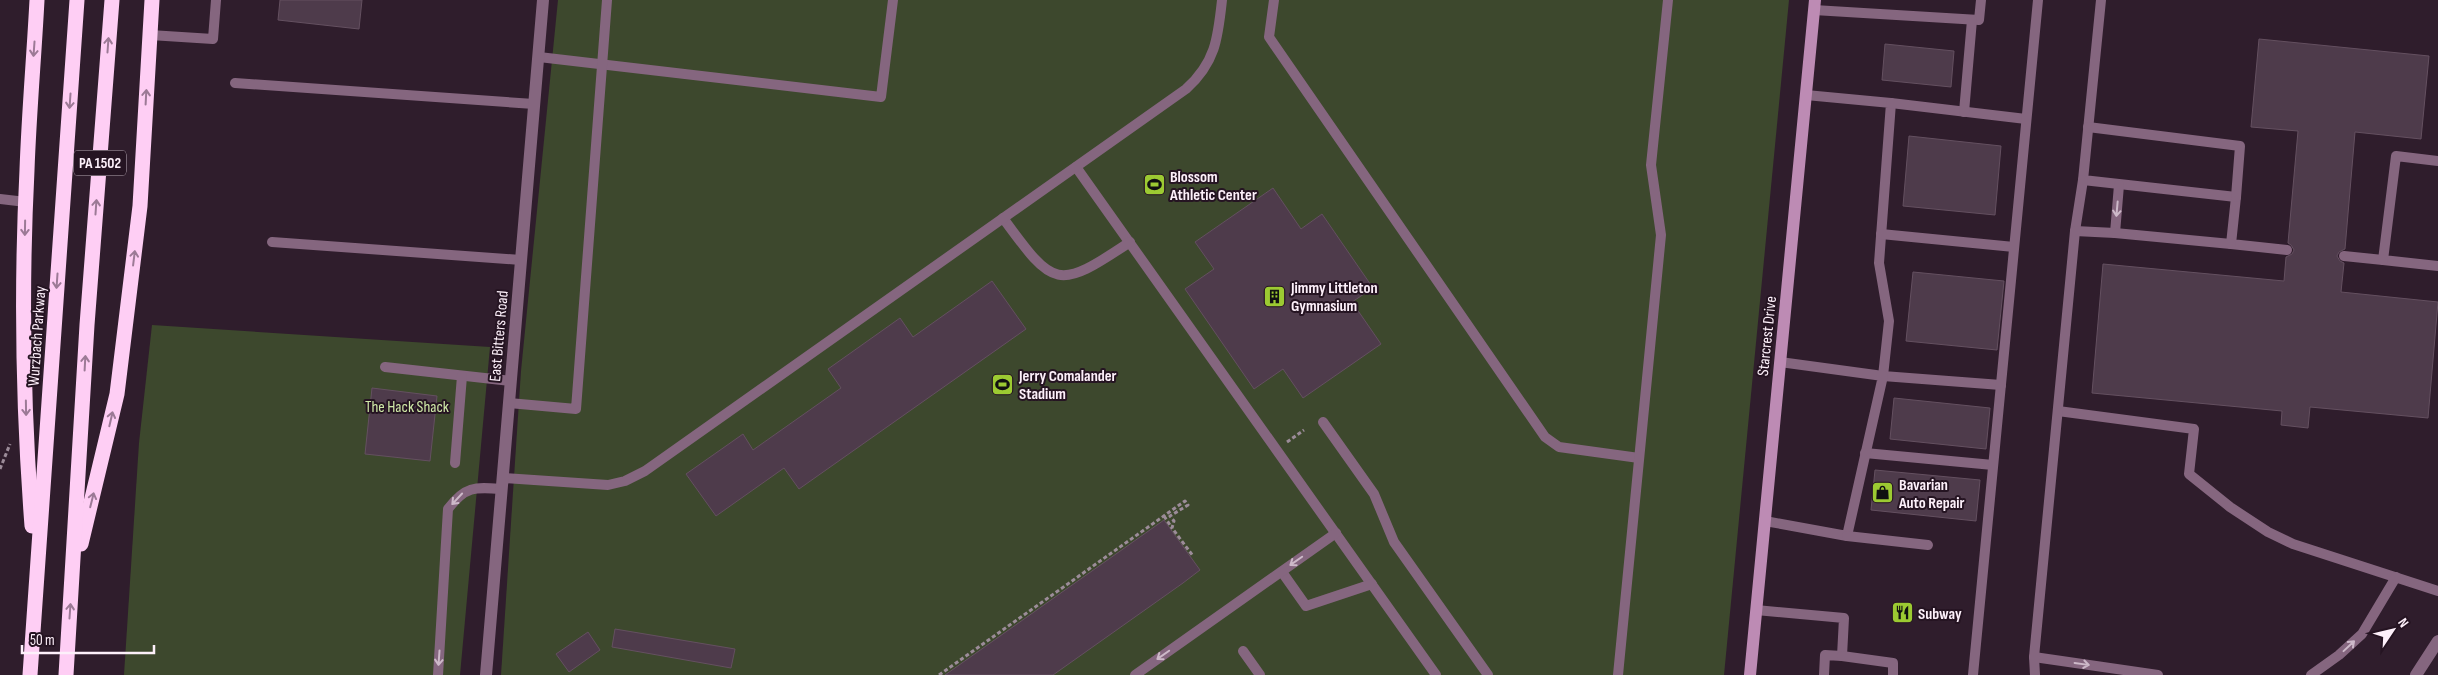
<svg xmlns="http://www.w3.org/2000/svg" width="2438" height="675" font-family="'Sofia Sans Condensed',sans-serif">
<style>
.green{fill:#3d482d}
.building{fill:#4e3b4b;stroke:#645060}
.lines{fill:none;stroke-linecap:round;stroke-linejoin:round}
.path{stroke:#9c8c99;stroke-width:3;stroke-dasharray:4 2.5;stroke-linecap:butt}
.lane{stroke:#85667f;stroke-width:10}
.street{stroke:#85667f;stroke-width:12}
.secondary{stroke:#bd8bb4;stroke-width:12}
.highway{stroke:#fecef4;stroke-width:15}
.oneway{stroke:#9c7a96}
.oneway2{stroke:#cdb9c9}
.labels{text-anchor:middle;stroke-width:4;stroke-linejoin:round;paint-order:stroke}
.shield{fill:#251422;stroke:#bcaeb9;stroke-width:1}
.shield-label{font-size:15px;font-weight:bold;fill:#fdf0fa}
.poi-label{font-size:16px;font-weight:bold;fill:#fdf0fa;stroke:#251422;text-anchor:start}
.street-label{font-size:16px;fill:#fdf0fa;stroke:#251422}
.park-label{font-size:16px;fill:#d0eaa8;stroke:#251422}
</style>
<rect width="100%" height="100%" fill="#2f1d2c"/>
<g class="green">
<path d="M 558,0 L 1789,0 L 1724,675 L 501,675 L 521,371 Z"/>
<path d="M 152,325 L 490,347 L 460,675 L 124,675 L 139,443 Z"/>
</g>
<g class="building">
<path d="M 280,0 L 362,0 L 359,29 L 278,20 Z"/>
<path d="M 2259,39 L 2429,56 L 2421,139 L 2355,132 L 2345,249 L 2339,252 L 2337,256 L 2340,261 L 2344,263 L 2341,292 L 2438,302 L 2428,418 L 2310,407 L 2308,428 L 2281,425 L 2282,411 L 2092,393 L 2103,264 L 2284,281 L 2286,257 L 2292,254 L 2294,250 L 2291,245 L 2288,243 L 2298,131 L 2251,127 Z"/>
<path d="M 1885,44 L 1954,51 L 1951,87 L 1882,80 Z"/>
<path d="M 1909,136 L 2001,146 L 1995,215 L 1903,206 Z"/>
<path d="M 1273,188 L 1301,229 L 1322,214 L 1373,288 L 1352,302 L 1381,344 L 1303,398 L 1283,369 L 1254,389 L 1185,289 L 1214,269 L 1195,242 Z"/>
<path d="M 1913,272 L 2004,281 L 1997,350 L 1906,341 Z"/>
<path d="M 992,281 L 1026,329 L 799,489 L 784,468 L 716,516 L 686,474 L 743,434 L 753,450 L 841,388 L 828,369 L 900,318 L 913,337 Z"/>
<path d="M 372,388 L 437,396 L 430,461 L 365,454 Z"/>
<path d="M 1894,398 L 1990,408 L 1986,449 L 1890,439 Z"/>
<path d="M 1875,470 L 1980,480 L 1976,521 L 1871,510 Z"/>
<path d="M 1164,520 L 1200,570 L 1183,583 L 1053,675 L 945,675 Z"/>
<path d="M 615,629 L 735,649 L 731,668 L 612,647 Z"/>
<path d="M 588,632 L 600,650 L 569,672 L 556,654 Z"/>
</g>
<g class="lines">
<g class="path">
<path d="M 1287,442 L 1304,430"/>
<path d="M 0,469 L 10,444"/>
<path d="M 1164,516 L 1172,528"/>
<path d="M 939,675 L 1185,501 L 1188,505 L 1170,516 L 1174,521 L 1172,528 L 1193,556"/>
</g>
<g class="lane">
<path d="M 1274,0 L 1269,37 L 1545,437 L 1559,447 L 1639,458"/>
<path d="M 2101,0 L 2083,180 L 2236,197 L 2231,244 L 2287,250"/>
<path d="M 1814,10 L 1979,20 L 1981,0"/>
<path d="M 150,35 L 213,39 L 216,0"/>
<path d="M 539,57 L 881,97 L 893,0"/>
<path d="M 235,83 L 534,104"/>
<path d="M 1806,95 L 1891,103 L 1879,263 L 1889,321 L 1883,376 L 2001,385"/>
<path d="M 1891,103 L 2026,119"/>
<path d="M 1964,112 L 1972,20"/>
<path d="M 2088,127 L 2240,146 L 2236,197"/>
<path d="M 2438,161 L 2396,156 L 2383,260 L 2438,266"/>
<path d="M 1076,167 L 1436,675"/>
<path d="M 0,199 L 26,202"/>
<path d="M 1003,218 C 1054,288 1057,291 1130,242"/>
<path d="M 2075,231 L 2083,180"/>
<path d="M 2115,233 L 2119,185"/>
<path d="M 1881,234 L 2014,247"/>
<path d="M 272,242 L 521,260"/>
<path d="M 2344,256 L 2383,260"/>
<path d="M 385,367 L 511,381"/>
<path d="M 509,403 L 576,409 L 607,0"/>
<path d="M 2058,411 L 2194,429 L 2189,474 L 2230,507 L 2268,532 L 2293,544 L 2438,591"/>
<path d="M 1323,422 L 1374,494 L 1394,542 L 1488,675"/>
<path d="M 1865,453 L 1993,465"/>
<path d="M 455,463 L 462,376"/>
<path d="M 503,478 L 608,485 L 625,481 L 645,471 L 1186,89 C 1216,62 1218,37 1222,0"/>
<path d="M 1765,521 L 1847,536 L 1883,376 L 1780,362"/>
<path d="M 1847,536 L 1928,545"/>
<path d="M 1282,572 L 1306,606 L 1372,584"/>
<path d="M 1756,610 L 1844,618 L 1842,656 L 1825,655 L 1824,675"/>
<path d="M 1243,651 L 1260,675"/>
<path d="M 1842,656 L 1893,663 L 1893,675"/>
<path d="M 2034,657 L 2158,675"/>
<path d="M 438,675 L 448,509 C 465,486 475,487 501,489"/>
<path d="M 1135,675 L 1336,533"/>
<path d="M 1618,675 L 1661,235 L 1651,165 L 1668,0"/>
<path d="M 1973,675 L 2038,0"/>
<path d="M 2035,675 L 2034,657 L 2075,231 L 2115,233 L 2231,244"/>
<path d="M 2311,675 L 2339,655 L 2362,634 L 2396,577"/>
</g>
<g class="street">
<path d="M 486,675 L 543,0"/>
<path d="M 2416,675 L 2438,641"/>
</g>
<path class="secondary" d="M 1750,675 L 1815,0"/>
<g class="highway">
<path d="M 32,526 C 23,408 21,288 27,170 C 29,113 34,57 37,0"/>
<path d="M 81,544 L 117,394 L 140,206 L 152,0"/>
<path d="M 30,675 L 77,0"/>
<path d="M 66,675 L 87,325 L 112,0"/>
</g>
</g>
<defs><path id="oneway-shaft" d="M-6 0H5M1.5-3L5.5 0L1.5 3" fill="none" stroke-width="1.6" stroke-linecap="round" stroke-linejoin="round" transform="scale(1.25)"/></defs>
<g class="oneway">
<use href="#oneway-shaft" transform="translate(108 45) rotate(-86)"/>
<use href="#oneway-shaft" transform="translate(34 49) rotate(94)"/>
<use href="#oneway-shaft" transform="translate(146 97) rotate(-87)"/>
<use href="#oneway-shaft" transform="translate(70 101) rotate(94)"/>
<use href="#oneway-shaft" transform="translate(96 207) rotate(-86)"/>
<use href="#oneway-shaft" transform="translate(25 228) rotate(91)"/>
<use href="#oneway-shaft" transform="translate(134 258) rotate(-83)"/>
<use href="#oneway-shaft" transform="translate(57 281) rotate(94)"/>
<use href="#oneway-shaft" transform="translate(85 363) rotate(-87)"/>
<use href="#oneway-shaft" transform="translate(26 408) rotate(89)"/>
<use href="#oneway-shaft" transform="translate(111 419) rotate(-77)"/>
<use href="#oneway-shaft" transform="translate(92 500) rotate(-76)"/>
<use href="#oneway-shaft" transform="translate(70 611) rotate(-86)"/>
</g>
<g class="oneway2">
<use href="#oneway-shaft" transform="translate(2117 209) rotate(95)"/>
<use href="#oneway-shaft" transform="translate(457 499) rotate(133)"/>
<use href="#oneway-shaft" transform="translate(1296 561) rotate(145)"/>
<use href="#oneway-shaft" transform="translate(2349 646) rotate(-43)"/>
<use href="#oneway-shaft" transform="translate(1163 655) rotate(145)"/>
<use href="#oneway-shaft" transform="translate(439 658) rotate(94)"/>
<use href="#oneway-shaft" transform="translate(2082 664) rotate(8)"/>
</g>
<defs>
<symbol id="stadium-square" viewBox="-11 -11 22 22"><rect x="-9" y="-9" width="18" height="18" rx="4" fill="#9cca32" stroke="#251422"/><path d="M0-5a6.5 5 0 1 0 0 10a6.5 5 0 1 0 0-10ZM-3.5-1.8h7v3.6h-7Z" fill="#111"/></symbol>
<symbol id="building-square" viewBox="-11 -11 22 22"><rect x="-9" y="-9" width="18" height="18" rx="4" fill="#9cca32" stroke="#251422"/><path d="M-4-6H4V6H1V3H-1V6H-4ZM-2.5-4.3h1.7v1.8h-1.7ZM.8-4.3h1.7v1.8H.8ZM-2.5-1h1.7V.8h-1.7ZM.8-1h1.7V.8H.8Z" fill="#111"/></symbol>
<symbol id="shop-square" viewBox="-11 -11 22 22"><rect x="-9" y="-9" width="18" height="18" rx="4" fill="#9cca32" stroke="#251422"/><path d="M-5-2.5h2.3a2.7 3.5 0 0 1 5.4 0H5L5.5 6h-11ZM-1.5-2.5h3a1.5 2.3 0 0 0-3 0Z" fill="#111"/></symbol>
<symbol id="restaurant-square" viewBox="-11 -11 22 22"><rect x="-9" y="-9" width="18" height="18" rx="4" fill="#9cca32" stroke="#251422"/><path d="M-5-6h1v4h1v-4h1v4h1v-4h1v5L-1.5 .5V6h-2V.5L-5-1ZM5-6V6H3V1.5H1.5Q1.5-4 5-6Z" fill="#111"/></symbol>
</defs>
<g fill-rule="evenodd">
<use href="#stadium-square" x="1142" y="172" width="25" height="25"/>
<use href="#building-square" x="1262" y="284" width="25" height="25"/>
<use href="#stadium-square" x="990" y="372" width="25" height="25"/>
<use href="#shop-square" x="1870" y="480" width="25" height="25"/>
<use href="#restaurant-square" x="1890" y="600" width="25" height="25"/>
</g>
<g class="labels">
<rect class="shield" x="74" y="150.5" width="52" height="25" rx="4"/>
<g class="shield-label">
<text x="100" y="168">PA 1502</text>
</g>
<g class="poi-label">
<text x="1170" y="182">Blossom<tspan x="1170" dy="18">Athletic Center</tspan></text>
<text x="1291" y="293">Jimmy Littleton<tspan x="1291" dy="18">Gymnasium</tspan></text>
<text x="1019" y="381">Jerry Comalander<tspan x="1019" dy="18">Stadium</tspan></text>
<text x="1899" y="490">Bavarian<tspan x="1899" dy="18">Auto Repair</tspan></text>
<text x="1918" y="619">Subway</text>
</g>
<g class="street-label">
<text transform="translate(36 336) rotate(-86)" y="6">Wurzbach Parkway</text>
<text transform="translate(498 336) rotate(-85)" y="6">East Bitters Road</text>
<text transform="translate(1766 336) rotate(-84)" y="6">Starcrest Drive</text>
</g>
<g class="park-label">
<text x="407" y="412">The Hack Shack</text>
</g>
</g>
<g transform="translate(2393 630) rotate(55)" stroke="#251422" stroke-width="4" paint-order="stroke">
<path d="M0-4L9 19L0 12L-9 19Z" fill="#fdf0fa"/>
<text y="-8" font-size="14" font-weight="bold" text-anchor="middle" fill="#fdf0fa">N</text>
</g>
<path d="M22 645v8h132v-8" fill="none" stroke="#fdf0fa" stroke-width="2.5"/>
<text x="30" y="645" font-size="15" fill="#fdf0fa" stroke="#251422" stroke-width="4" paint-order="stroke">50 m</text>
</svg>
